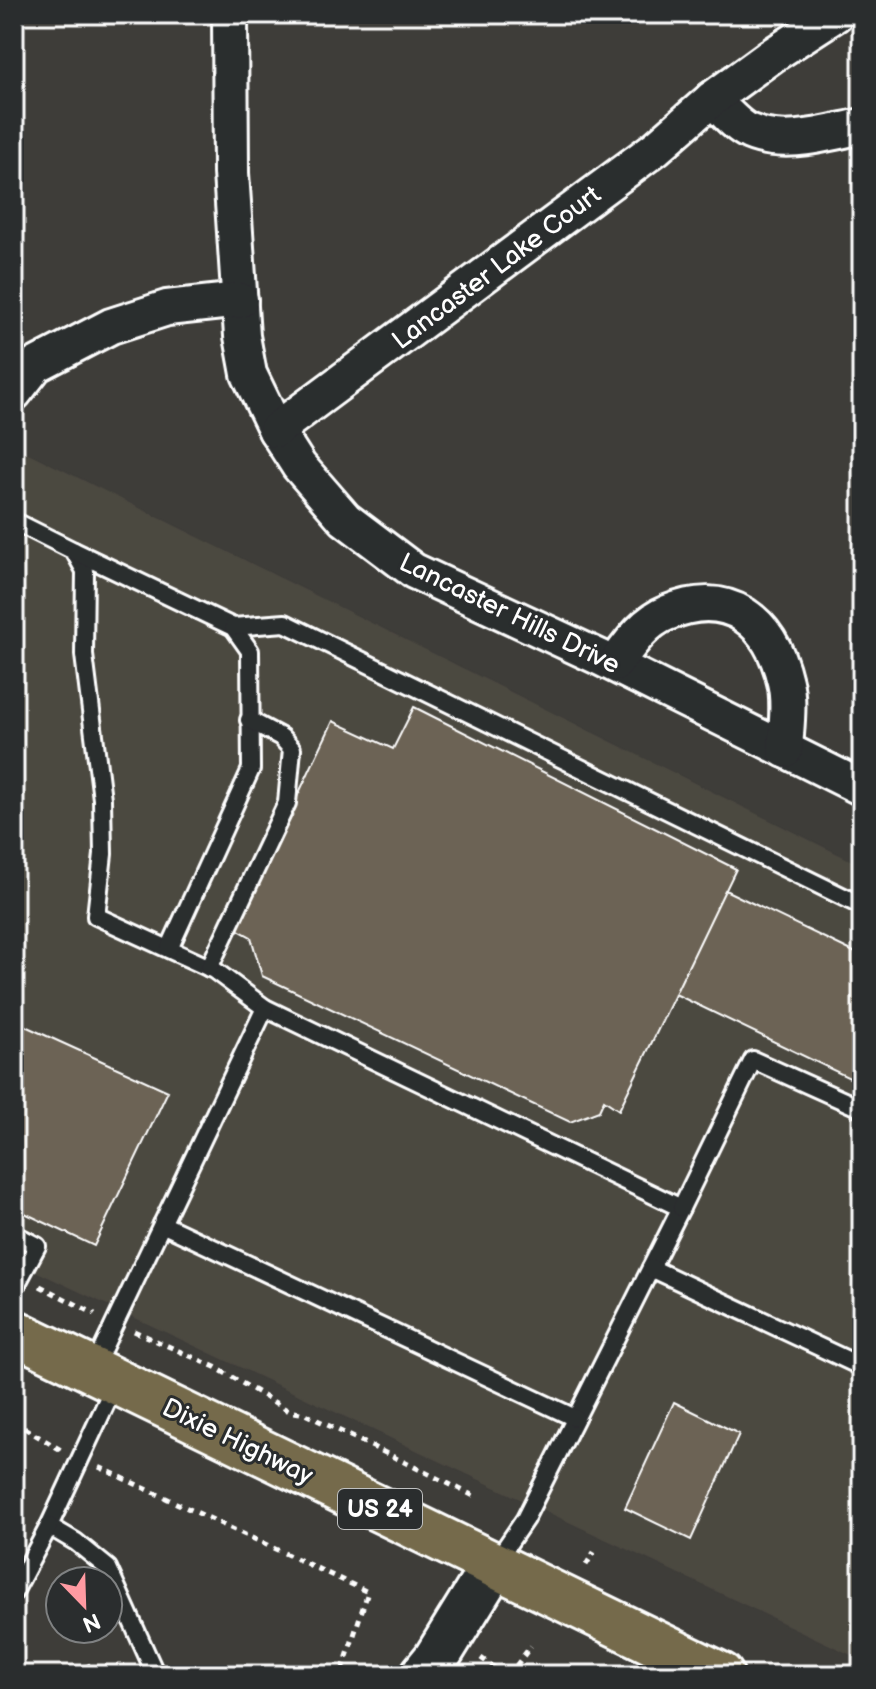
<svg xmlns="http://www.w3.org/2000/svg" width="876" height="1689" font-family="'Balsamiq Sans',sans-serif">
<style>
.built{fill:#4c4841}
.building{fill:#6c6354;stroke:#fff;stroke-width:2}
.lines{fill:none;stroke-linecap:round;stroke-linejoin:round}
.service-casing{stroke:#fff;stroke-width:22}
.minor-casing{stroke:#fff;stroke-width:40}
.secondary-casing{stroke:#fff;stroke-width:50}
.primary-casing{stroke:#fff;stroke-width:50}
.path{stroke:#fff;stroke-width:5;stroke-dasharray:6 6;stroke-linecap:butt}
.service{stroke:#2a2d2e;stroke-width:16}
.minor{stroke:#2a2d2e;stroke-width:34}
.secondary{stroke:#2a2d2e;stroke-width:44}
.primary{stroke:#746b4b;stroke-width:44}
.labels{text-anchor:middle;stroke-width:6;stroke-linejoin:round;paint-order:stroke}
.shield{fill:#2a2d2e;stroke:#bfc0c0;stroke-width:2}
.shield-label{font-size:24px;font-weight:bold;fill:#fff}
.street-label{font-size:26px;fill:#fff;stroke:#2a2d2e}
</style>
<rect width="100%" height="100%" fill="#3e3d39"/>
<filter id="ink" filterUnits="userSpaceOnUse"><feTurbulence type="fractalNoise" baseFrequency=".0125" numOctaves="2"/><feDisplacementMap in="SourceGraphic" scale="16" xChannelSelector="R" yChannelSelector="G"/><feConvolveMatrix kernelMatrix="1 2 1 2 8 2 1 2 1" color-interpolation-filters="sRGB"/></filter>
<g filter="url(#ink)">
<path class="built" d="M 14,446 L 862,866 L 862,1660 L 14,1261 Z"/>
<g class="building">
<path d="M 414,707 L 736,869 L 619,1110 L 604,1100 L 599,1111 L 570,1122 L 262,976 L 251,937 L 235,928 L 333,721 L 393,749 Z"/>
<path d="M 725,890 L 862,956 L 862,1084 L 675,994 Z"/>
<path d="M 14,1021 L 168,1091 L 94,1246 L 14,1208 L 14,1069 L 20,1057 L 14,1054 Z"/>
<path d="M 674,1402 L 739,1434 L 691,1540 L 625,1508 Z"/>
<path d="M 89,1664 L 94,1675 L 64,1675 Z"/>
</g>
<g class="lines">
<defs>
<g id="service">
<path d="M 14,521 L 74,551 L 85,571 L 84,655 L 102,799 L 103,854 L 96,916 L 214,970 L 265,1008 L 681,1208 L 525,1519 L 495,1563"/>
<path d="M 74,551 L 233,627 L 250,651 L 251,769 L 169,949"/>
<path d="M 233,627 L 285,623 L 862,906"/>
<path d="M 209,968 L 287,803 L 292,749 L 281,737 L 249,720"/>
<path d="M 681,1208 L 753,1060 L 862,1109"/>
<path d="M 162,1224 L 575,1418"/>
<path d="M 14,1234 L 37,1246 L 14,1289"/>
<path d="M 651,1268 L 862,1367"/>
<path d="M 93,1369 L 265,1008"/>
<path d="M 115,1384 L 49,1526 L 76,1542 L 108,1568 L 156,1675"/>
<path d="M 14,1592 L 49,1526"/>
</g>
<g id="minor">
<path d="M 230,14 L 231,173 L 242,336 L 249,374 L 276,430 L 299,466 L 345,519 L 414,571 L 601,658 L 862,788"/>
<path d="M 712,99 C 723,109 736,126 750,132 C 785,147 827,133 862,126"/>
<path d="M 14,393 L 36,365 L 111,326 L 167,308 L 240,300"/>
<path d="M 276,430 L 656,148 L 712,99 L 771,56 L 836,14"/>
<path d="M 615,664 C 629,645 644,622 667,613 C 729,587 771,621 785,682 C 790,703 786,728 785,750"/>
</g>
<path id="secondary" d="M 423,1675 L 436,1659 L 494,1565"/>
<path id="primary" d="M 14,1332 L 721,1675"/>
</defs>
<use href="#service" class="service-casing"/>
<use href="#minor" class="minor-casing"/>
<use href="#secondary" class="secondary-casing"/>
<use href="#primary" class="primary-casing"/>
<g class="path">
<path d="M 40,1286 L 95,1314"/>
<path d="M 134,1331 L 215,1367 L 289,1411 L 305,1414 L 478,1498"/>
<path d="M 14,1422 L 61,1450"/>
<path d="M 99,1467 L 368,1592 L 341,1675"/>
<path d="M 586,1565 L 594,1552"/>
<path d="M 481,1658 L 504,1675"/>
<path d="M 509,1675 L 531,1646"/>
</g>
<use href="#service" class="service"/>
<use href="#minor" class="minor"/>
<use href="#secondary" class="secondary"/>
<use href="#primary" class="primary"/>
</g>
</g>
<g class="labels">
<rect class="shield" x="338" y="1489" width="84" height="40" rx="6"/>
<g class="shield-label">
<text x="380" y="1517">US 24</text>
</g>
<g class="street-label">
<text transform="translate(496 267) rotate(-37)" y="9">Lancaster Lake Court</text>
<text transform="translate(510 613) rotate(26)" y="9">Lancaster Hills Drive</text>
<text transform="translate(238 1441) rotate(26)" y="9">Dixie Highway</text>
</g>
</g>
<rect width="876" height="1689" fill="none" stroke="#2a2d2e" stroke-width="48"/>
<rect x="24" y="24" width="828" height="1641" fill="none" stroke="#fff" stroke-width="3" filter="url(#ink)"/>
<g transform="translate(84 1605) rotate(157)"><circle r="38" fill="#2a2d2e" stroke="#7f8182" stroke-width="2"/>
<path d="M0-6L14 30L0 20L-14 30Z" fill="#ff9aa2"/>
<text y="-12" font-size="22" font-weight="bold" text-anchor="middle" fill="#ffffff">N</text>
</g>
</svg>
